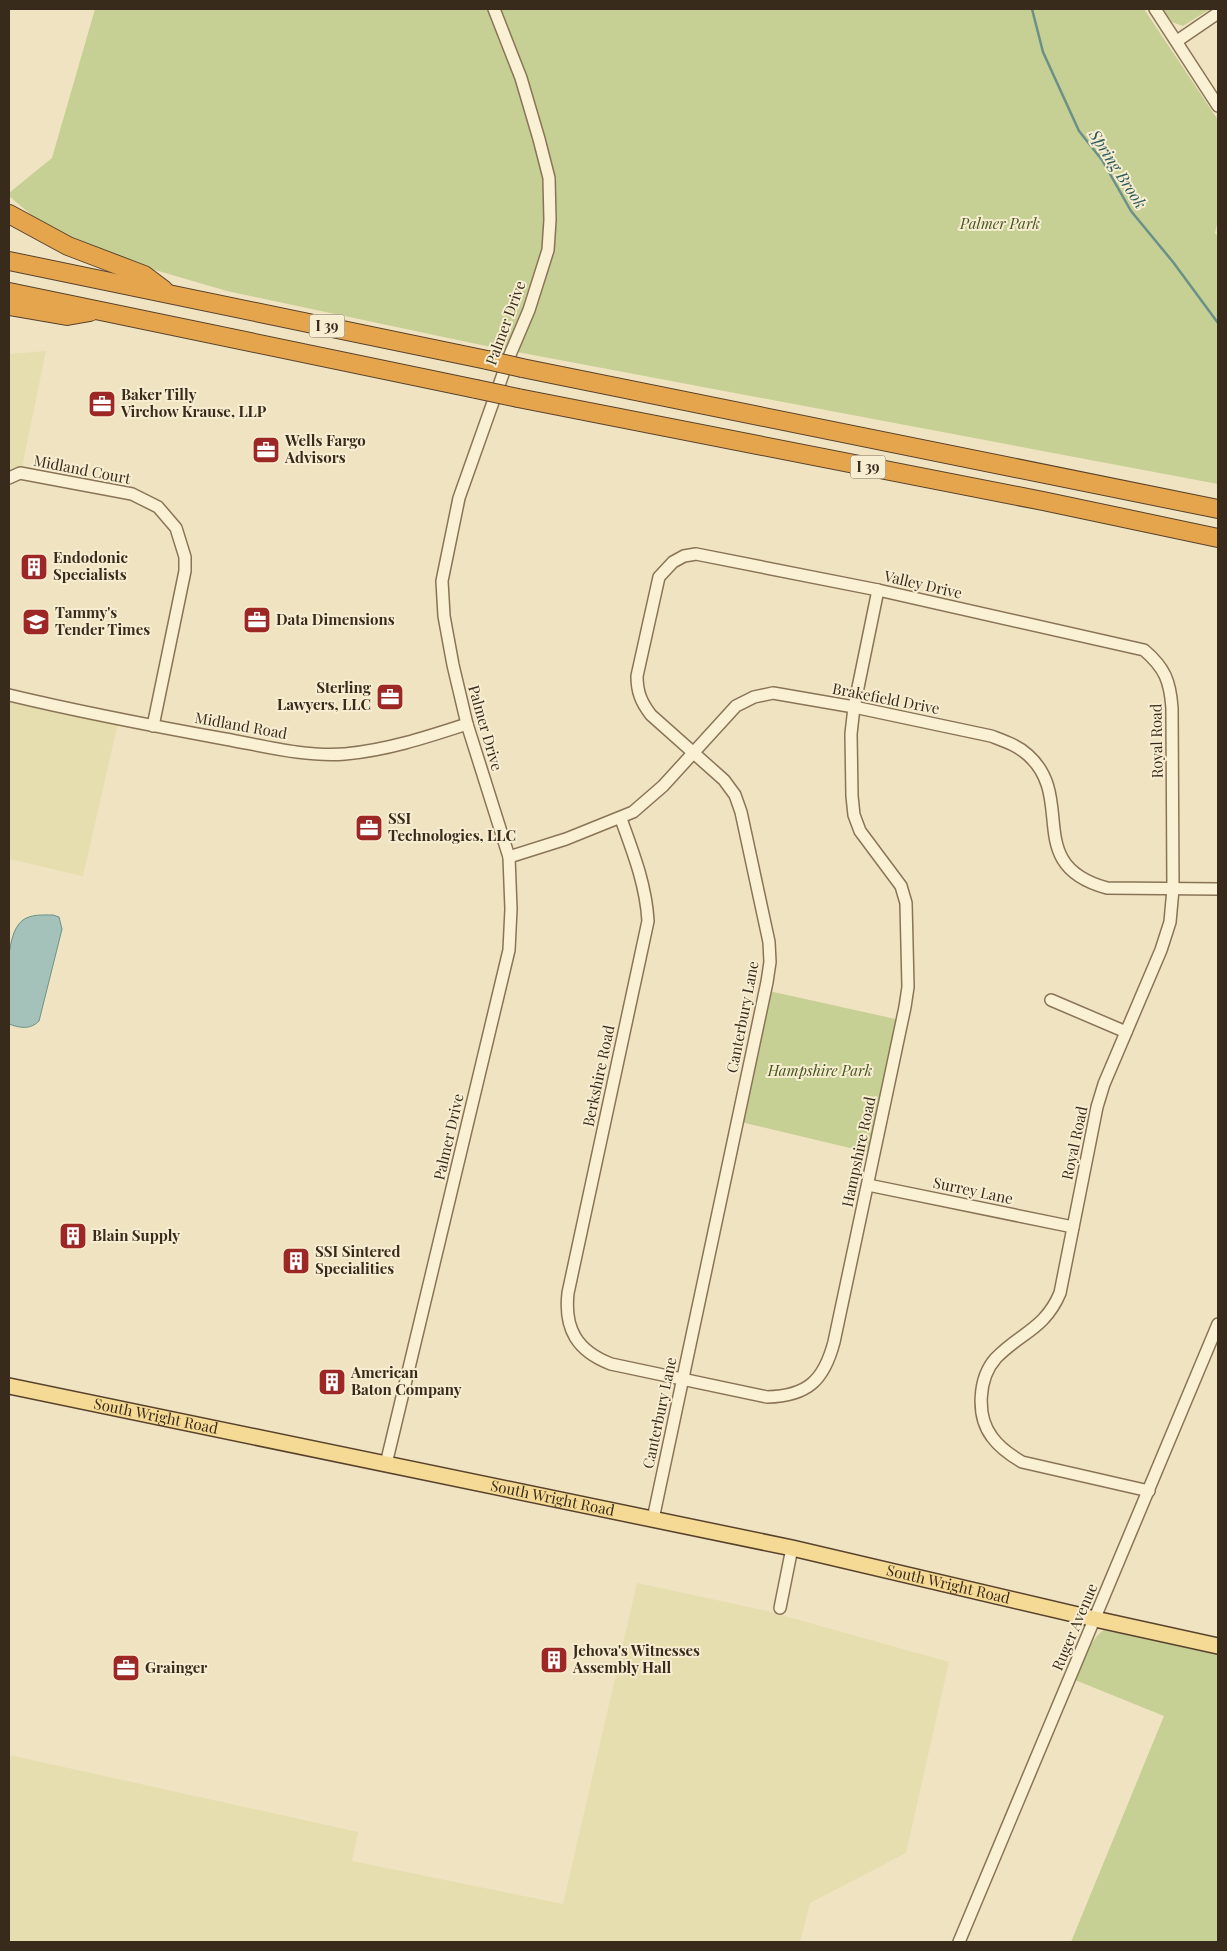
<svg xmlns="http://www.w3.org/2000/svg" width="1227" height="1951" font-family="'Playfair Display',serif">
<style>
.farmland{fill:#e6deae}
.green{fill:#c6cf94}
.water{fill:#a4c2ba;stroke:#6a9188}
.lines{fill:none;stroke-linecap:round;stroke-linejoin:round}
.stream{stroke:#6a9188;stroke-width:2.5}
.minor-casing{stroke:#8a7457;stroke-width:14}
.major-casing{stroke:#58422c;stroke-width:18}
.highway-casing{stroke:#58422c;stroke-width:20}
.minor{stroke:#faf0d4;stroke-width:11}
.major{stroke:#f5da96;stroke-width:15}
.highway{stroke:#e4a54d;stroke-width:18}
.highway-bridge-casing{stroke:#58422c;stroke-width:20;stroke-linecap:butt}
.highway-bridge{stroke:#e4a54d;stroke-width:18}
.labels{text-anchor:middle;stroke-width:4;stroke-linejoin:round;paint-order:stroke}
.shield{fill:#f7edd1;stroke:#726552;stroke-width:1}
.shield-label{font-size:14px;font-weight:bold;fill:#392b1c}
.park-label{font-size:15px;font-style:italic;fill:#485722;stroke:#f7edd1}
.street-label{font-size:15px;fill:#392b1c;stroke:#f7edd1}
.poi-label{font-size:15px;font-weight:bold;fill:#392b1c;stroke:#f7edd1;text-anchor:start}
.water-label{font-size:16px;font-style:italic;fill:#2b5a58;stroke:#f7edd1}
</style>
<rect width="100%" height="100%" fill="#f0e3c1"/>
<g class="farmland">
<path d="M 46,351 L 22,467 L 9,470 L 9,354 Z"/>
<path d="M 9,700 L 118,723 L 83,876 L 9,859 Z"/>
<path d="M 637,1583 L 767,1611 L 949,1662 L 906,1853 L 810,1903 L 800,1942 L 9,1942 L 9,1755 L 358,1832 L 352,1861 L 563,1904 Z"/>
</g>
<g class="green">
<path d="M 95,9 L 1144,9 L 1218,120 L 1218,220 L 1215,233 L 1218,237 L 1218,484 L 486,346 L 227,291 L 66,244 L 9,196 L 9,193 L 52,158 Z"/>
<path d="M 1163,9 L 1210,9 L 1183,26 L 1172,22 Z"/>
<path d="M 769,991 L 900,1020 L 871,1153 L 741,1122 Z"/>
<path d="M 1104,1630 L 1218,1654 L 1218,1942 L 1071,1942 L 1164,1716 L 1075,1680 C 1080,1668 1092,1636 1104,1630 Z"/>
</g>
<path class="water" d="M 53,915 L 59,917 L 62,929 L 39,1021 C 30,1030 20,1028 9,1024 C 9,999 2,935 23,920 C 31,914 44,915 53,915 Z"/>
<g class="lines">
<path class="stream" d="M 1032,9 L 1043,52 L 1079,131 L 1102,160 L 1131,211 L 1173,262 L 1218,323"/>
<defs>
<g id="minor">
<path d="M 1155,9 L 1218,106"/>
<path d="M 1177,41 L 1218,13"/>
<path d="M 9,478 L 20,473 L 132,494 L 158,507 L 176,528 L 185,557 L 185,571 L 153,726"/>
<path d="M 9,695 C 80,712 153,726 225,739 C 264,746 305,757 345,754 C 388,750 427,737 467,724"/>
<path d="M 621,819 C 633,852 646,885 648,921 L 568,1293 C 564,1329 577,1351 611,1364 L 767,1397 C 808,1396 824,1380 834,1342 L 905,1007 L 908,987 L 906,903 L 901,886 L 860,831 L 854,815 L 852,796 L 851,734 L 854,707 L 878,590"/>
<path d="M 509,857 L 566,839 L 633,812 L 663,786 L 736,706 L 754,697 L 773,693 L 854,707 L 991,736 C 1004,741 1017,745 1028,755 C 1077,799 1022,865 1107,888 L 1218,889"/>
<path d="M 1051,1000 L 1126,1032"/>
<path d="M 868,1185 L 1073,1227"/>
<path d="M 386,1464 L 509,950 L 511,909 L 509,857 L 467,724 L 453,665 L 444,616 L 442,581 L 459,498 L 509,357 L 529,310 L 548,250 L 550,220 L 549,178 L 539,139 L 521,78 L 494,9"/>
<path d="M 653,1519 L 767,982 L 770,962 L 769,942 L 741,812 L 735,795 L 724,780 L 651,715 C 641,702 637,692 637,676 L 659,577 L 673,562 L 684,556 L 696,554 L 878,590 L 1144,650 C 1165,668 1170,681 1172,708 L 1173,889 L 1170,922 L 1161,950 L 1104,1084 L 1097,1107 L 1060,1293 C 1045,1329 1020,1333 996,1358 C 978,1378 976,1416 992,1437 C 1000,1448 1010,1455 1022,1462 L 1149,1491"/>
<path d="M 780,1608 L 792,1548"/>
<path d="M 959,1942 L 1218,1324"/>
</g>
<g id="major">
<path id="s1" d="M 9,1386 L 792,1548 L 1095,1619 L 1218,1646"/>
</g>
<g id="highway">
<path d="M 9,214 L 68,246 L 144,275 L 164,290"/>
<path d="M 9,261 L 487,360"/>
<path d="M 9,292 L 476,389"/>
<path d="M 9,306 L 67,316 L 90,312"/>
<path d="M 522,368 L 1218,509"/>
<path d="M 518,398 L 1043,501 L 1218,538"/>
</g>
</defs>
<use href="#minor" class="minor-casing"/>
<use href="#major" class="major-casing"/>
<use href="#highway" class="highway-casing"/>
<use href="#minor" class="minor"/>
<use href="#major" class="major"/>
<use href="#highway" class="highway"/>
<defs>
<g id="highway-bridge">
<path d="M 487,360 L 522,368"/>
<path d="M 476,389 L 518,398"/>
</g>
</defs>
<use href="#highway-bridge" class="highway-bridge-casing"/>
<use href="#highway-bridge" class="highway-bridge"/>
</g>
<defs>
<symbol id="office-square" viewBox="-11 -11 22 22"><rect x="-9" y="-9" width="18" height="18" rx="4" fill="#9c2724" stroke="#f7edd1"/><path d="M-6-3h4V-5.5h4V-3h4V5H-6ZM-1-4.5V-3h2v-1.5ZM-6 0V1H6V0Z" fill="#fff"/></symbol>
<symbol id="building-square" viewBox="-11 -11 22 22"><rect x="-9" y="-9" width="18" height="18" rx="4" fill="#9c2724" stroke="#f7edd1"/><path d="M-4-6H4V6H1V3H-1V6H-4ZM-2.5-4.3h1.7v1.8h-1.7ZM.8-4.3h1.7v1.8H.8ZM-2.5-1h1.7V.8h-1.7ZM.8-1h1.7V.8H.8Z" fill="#fff"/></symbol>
<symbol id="school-square" viewBox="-11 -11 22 22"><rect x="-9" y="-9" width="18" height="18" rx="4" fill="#9c2724" stroke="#f7edd1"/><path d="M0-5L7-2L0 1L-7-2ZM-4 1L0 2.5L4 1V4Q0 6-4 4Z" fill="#fff"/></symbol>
</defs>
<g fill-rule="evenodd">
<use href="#office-square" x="86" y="388" width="32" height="32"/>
<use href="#office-square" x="250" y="434" width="32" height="32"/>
<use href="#building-square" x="18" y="551" width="32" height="32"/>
<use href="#office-square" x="241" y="604" width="32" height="32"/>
<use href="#school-square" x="20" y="606" width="32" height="32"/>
<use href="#office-square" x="374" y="681" width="32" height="32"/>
<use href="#office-square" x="353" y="812" width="32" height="32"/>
<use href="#building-square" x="57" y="1220" width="32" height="32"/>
<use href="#building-square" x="280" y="1245" width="32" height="32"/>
<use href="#building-square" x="316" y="1366" width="32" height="32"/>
<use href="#building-square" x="538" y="1644" width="32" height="32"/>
<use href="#office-square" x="110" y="1652" width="32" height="32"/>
</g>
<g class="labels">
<g class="shield">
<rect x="309.5" y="314.5" width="35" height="23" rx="4"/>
<rect x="850.5" y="455.5" width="35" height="23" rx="4"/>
</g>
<g class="shield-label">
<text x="327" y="331">I 39</text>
<text x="868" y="472">I 39</text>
</g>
<g class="park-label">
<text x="1000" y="229">Palmer Park</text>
<text x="820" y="1076">Hampshire Park</text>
</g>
<g class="street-label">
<text transform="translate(506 323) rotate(-70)" y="5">Palmer Drive</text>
<text transform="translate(82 470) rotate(11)" y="5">Midland Court</text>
<text transform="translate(923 585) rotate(13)" y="5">Valley Drive</text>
<text transform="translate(886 699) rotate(11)" y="5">Brakefield Drive</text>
<text transform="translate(241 726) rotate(10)" y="5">Midland Road</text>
<text transform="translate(485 728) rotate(74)" y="5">Palmer Drive</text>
<text transform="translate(1157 741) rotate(-91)" y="5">Royal Road</text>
<text transform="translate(743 1017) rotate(-79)" y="5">Canterbury Lane</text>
<text transform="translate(599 1076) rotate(-78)" y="5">Berkshire Road</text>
<text transform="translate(449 1137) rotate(-77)" y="5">Palmer Drive</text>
<text transform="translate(1075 1143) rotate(-78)" y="5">Royal Road</text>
<text transform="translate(859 1152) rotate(-78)" y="5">Hampshire Road</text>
<text transform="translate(973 1191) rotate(12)" y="5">Surrey Lane</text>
<text transform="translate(660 1413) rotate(-78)" y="5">Canterbury Lane</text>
<text dy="5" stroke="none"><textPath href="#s1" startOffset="150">South Wright Road</textPath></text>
<text dy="5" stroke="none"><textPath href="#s1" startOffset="555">South Wright Road</textPath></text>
<text dy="5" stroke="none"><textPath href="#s1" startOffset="960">South Wright Road</textPath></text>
<text transform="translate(1075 1627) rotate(-67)" y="5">Ruger Avenue</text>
</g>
<g class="poi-label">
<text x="121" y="400">Baker Tilly<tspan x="121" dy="17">Virchow Krause, LLP</tspan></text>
<text x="285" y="446">Wells Fargo<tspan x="285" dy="17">Advisors</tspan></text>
<text x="53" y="563">Endodonic<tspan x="53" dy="17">Specialists</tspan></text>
<text x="55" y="618">Tammy's<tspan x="55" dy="17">Tender Times</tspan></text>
<text x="276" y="625">Data Dimensions</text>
<text x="371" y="693" text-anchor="end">Sterling<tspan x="371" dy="17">Lawyers, LLC</tspan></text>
<text x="388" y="824">SSI<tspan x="388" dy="17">Technologies, LLC</tspan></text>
<text x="92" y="1241">Blain Supply</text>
<text x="315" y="1257">SSI Sintered<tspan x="315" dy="17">Specialities</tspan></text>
<text x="351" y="1378">American<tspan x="351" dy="17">Baton Company</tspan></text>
<text x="573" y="1656">Jehova's Witnesses<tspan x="573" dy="17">Assembly Hall</tspan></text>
<text x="145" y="1673">Grainger</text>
</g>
<g class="water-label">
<text transform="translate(1118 169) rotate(57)" y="6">Spring Brook</text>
</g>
</g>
<rect width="1227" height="1951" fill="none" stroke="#392b1c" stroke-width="20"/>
</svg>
